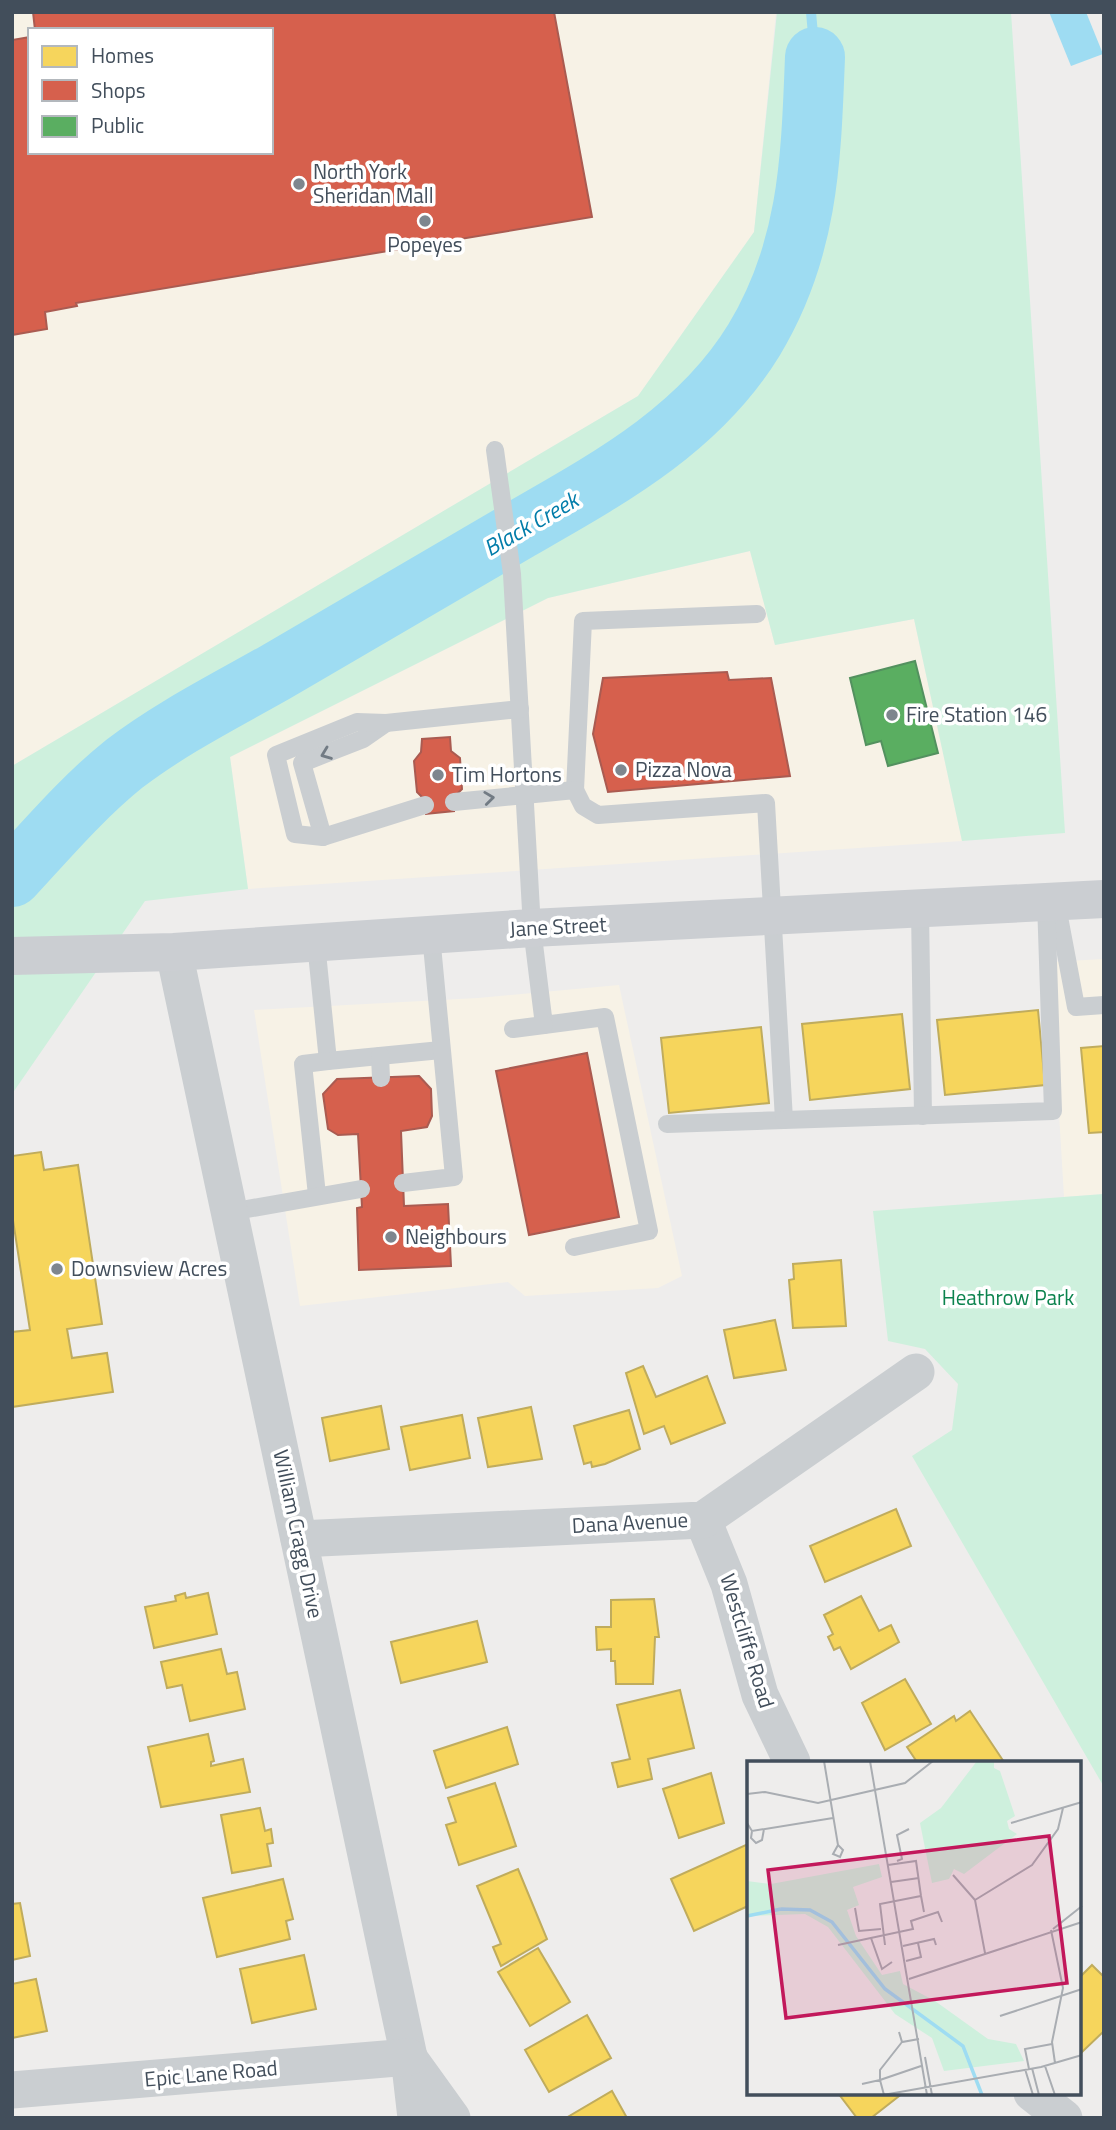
<svg xmlns="http://www.w3.org/2000/svg" width="1116" height="2130" font-family="'Titillium Web',sans-serif">
<style>
.commercial{fill:#f7f2e6;fill-rule:evenodd}
.green{fill:#cef0dd}
.water{fill:#9edcf2}
.homes{fill:#f6d55c;stroke:#c0ac5c;stroke-width:2}
.shops{fill:#d6604d;stroke:#aa5b51;stroke-width:2}
.public{fill:#5aae61;stroke:#53915f;stroke-width:2}
.lines{fill:none;stroke-linecap:round;stroke-linejoin:round}
.stream{stroke:#9edcf2;stroke-width:10}
.river{stroke:#9edcf2;stroke-width:60}
.lane{stroke:#caced1;stroke-width:18}
.street{stroke:#caced1;stroke-width:37}
.secondary{stroke:#cbced2;stroke-width:38}
.oneway{stroke:#727b84}
.poi-dot{fill:#7e868e;stroke:#fff;stroke-width:2.5}
.labels{text-anchor:middle;stroke-width:7;stroke-linejoin:round;paint-order:stroke}
.poi-label{font-size:21px;fill:#424e5b;stroke:#fff;text-anchor:start}
.street-label{font-size:21px;fill:#424e5b;stroke:#fff}
.park-label{font-size:21px;fill:#0c834e;stroke:#fff}
.water-label{font-size:23px;font-style:italic;fill:#017ca9;stroke:#fff}
.inset-river{fill:none;stroke:#9edcf2;stroke-width:3.5}
.inset-road{fill:none;stroke:#a9adb2;stroke-width:2}
.view{fill:#c2185b;fill-opacity:0.15;stroke:#c2185b;stroke-width:3.5}
.inset-edge{fill:none;stroke:#424e5b;stroke-width:3.5}
</style>
<rect width="100%" height="100%" fill="#eeedec"/>
<g class="commercial">
<path d="M 12,12 L 776,12 L 754,232 L 638,396 L 12,766 ZM 30,30 L 271,30 L 271,152 L 30,152 Z"/>
<path d="M 750,551 L 775,645 L 914,619 L 962,841 L 248,889 L 230,757 L 548,598 Z"/>
<path d="M 1104,959 L 1104,1194 L 1064,1197 L 1050,962 Z"/>
<path d="M 619,985 L 682,1276 L 658,1288 L 525,1296 L 508,1282 L 300,1306 L 254,1010 L 478,998 Z"/>
</g>
<g class="green">
<path d="M 777,12 L 1011,12 L 1065,833 L 962,841 L 914,619 L 775,645 L 750,551 L 548,598 L 230,757 L 248,889 L 145,901 L 12,1094 L 12,766 L 638,396 L 754,232 Z"/>
<path d="M 1104,1194 L 1104,1787 L 912,1456 L 952,1430 L 958,1384 L 925,1349 L 888,1341 L 873,1211 Z"/>
</g>
<path class="water" d="M 1049,12 L 1086,12 L 1103,54 L 1071,66 Z"/>
<g class="homes">
<path d="M 1038,1010 L 1045,1085 L 945,1095 L 937,1020 Z"/>
<path d="M 902,1014 L 910,1089 L 810,1100 L 802,1024 Z"/>
<path d="M 761,1027 L 769,1103 L 669,1113 L 661,1038 Z"/>
<path d="M 1104,1046 L 1104,1132 L 1089,1133 L 1081,1048 Z"/>
<path d="M 41,1152 L 44,1170 L 78,1165 L 102,1324 L 67,1329 L 72,1358 L 107,1353 L 113,1392 L 12,1407 L 12,1332 L 30,1330 L 12,1214 L 12,1156 Z"/>
<path d="M 841,1260 L 846,1326 L 793,1328 L 789,1280 L 794,1279 L 793,1264 Z"/>
<path d="M 775,1320 L 786,1370 L 734,1378 L 724,1330 Z"/>
<path d="M 643,1366 L 656,1397 L 707,1376 L 725,1423 L 671,1444 L 664,1426 L 644,1434 L 626,1373 Z"/>
<path d="M 381,1406 L 389,1449 L 330,1461 L 322,1418 Z"/>
<path d="M 531,1407 L 542,1459 L 488,1467 L 478,1418 Z"/>
<path d="M 629,1410 L 640,1449 L 605,1464 L 592,1467 L 591,1462 L 584,1464 L 574,1426 Z"/>
<path d="M 462,1415 L 470,1458 L 410,1470 L 401,1427 Z"/>
<path d="M 896,1509 L 911,1546 L 825,1582 L 810,1546 Z"/>
<path d="M 185,1593 L 186,1598 L 208,1593 L 217,1634 L 154,1648 L 145,1607 L 176,1601 L 175,1596 Z"/>
<path d="M 861,1596 L 879,1631 L 891,1625 L 899,1642 L 851,1669 L 840,1647 L 834,1650 L 828,1637 L 833,1634 L 824,1615 Z"/>
<path d="M 654,1599 L 659,1637 L 655,1637 L 653,1684 L 616,1684 L 615,1661 L 611,1661 L 611,1649 L 597,1650 L 596,1627 L 611,1627 L 611,1600 Z"/>
<path d="M 477,1621 L 487,1662 L 401,1683 L 391,1642 Z"/>
<path d="M 221,1649 L 227,1674 L 237,1672 L 245,1709 L 190,1721 L 182,1685 L 167,1688 L 161,1662 Z"/>
<path d="M 905,1679 L 931,1724 L 885,1750 L 862,1703 Z"/>
<path d="M 680,1690 L 694,1748 L 648,1759 L 652,1779 L 618,1787 L 612,1763 L 630,1759 L 617,1705 Z"/>
<path d="M 970,1711 L 1004,1762 L 917,1762 L 907,1747 L 954,1716 L 956,1721 Z"/>
<path d="M 507,1727 L 518,1764 L 446,1788 L 434,1751 Z"/>
<path d="M 208,1734 L 214,1761 L 211,1762 L 211,1766 L 243,1759 L 250,1792 L 161,1807 L 148,1747 Z"/>
<path d="M 711,1773 L 724,1823 L 679,1838 L 663,1789 Z"/>
<path d="M 495,1783 L 516,1846 L 459,1865 L 446,1825 L 456,1822 L 448,1798 Z"/>
<path d="M 260,1808 L 265,1831 L 271,1829 L 273,1843 L 267,1844 L 271,1866 L 232,1873 L 221,1815 Z"/>
<path d="M 748,1844 L 748,1906 L 694,1931 L 671,1879 Z"/>
<path d="M 518,1869 L 547,1939 L 501,1966 L 493,1947 L 501,1944 L 477,1886 Z"/>
<path d="M 283,1879 L 293,1919 L 286,1921 L 290,1939 L 217,1957 L 203,1898 Z"/>
<path d="M 20,1903 L 30,1956 L 12,1960 L 12,1904 Z"/>
<path d="M 538,1948 L 570,2002 L 530,2026 L 498,1972 Z"/>
<path d="M 304,1955 L 316,2009 L 252,2023 L 240,1969 Z"/>
<path d="M 1092,1965 L 1104,1977 L 1104,2031 L 1080,2054 L 1079,1978 Z"/>
<path d="M 36,1979 L 47,2031 L 12,2038 L 12,1984 Z"/>
<path d="M 587,2015 L 611,2058 L 549,2092 L 525,2050 Z"/>
<path d="M 612,2091 L 627,2118 L 566,2118 Z"/>
<path d="M 838,2093 L 903,2093 L 871,2118 L 857,2118 Z"/>
</g>
<g class="shops">
<path d="M 33,12 L 554,12 L 592,217 L 76,303 L 77,306 L 45,312 L 47,329 L 12,335 L 12,40 L 30,37 L 30,152 L 271,152 L 271,30 L 35,30 Z"/>
<path d="M 727,672 L 729,680 L 771,678 L 790,776 L 608,792 L 593,734 L 603,678 Z"/>
<path d="M 450,737 L 451,751 L 460,758 L 462,789 L 453,798 L 454,811 L 426,814 L 425,800 L 417,792 L 414,761 L 421,752 L 422,739 Z"/>
<path d="M 587,1053 L 619,1217 L 529,1235 L 496,1071 Z"/>
<path d="M 419,1076 L 431,1089 L 432,1116 L 427,1127 L 401,1131 L 404,1206 L 448,1204 L 451,1266 L 359,1270 L 357,1208 L 362,1207 L 358,1134 L 338,1135 L 328,1129 L 323,1094 L 337,1079 Z"/>
</g>
<path class="public" d="M 915,661 L 938,753 L 888,766 L 881,741 L 866,745 L 850,678 Z"/>
<g class="lines">
<path class="stream" d="M 811,12 L 815,57"/>
<path class="river" d="M 12,877 C 48,838 83,797 124,764 C 171,728 225,701 276,672 C 357,624 438,577 519,530 C 608,479 699,430 754,340 C 809,249 811,159 815,57"/>
<g class="lane">
<path d="M 495,450 L 512,574 L 532,928 L 544,1025 L 605,1017 L 649,1231 L 574,1247"/>
<path d="M 386,723 L 363,739 L 302,763 L 323,837 L 425,805"/>
<path d="M 575,790 L 583,621 L 757,614"/>
<path d="M 454,802 L 575,790 L 583,806 L 598,815 L 766,803 L 784,1120 L 667,1124"/>
<path d="M 323,837 L 295,834 L 276,755 L 357,722 L 386,723 L 520,709"/>
<path d="M 1056,901 L 1076,1007 L 1104,1005"/>
<path d="M 920,909 L 923,1116"/>
<path d="M 316,943 L 328,1061 L 441,1050"/>
<path d="M 513,1029 L 544,1025"/>
<path d="M 380,1056 L 381,1078"/>
<path d="M 784,1120 L 1053,1111 L 1046,902"/>
<path d="M 403,1183 L 454,1177 L 431,935"/>
<path d="M 317,1195 L 303,1064 L 328,1061"/>
<path d="M 230,1212 L 361,1189"/>
</g>
<g class="street">
<path d="M 174,952 L 409,2057 L 416,2118"/>
<path d="M 703,1520 L 729,1584 L 760,1695 L 792,1762"/>
<path d="M 299,1539 L 703,1520 L 916,1372"/>
<path d="M 411,2061 L 452,2118"/>
<path d="M 12,2090 L 409,2057"/>
<path d="M 1032,2093 L 1064,2118"/>
</g>
<path class="secondary" d="M 12,956 L 174,952 L 532,928 L 1104,899"/>
</g>
<defs><path id="oneway-chevron" d="M-2-3.5L2.5 0L-2 3.5" fill="none" stroke-width="1.6" stroke-linecap="round" stroke-linejoin="round" transform="scale(1.75)"/></defs>
<g class="oneway">
<use href="#oneway-chevron" transform="translate(326 754) rotate(159)"/>
<use href="#oneway-chevron" transform="translate(489 798) rotate(-7)"/>
</g>
<g class="poi-dot">
<circle cx="299" cy="184" r="7"/>
<circle cx="425" cy="221" r="7"/>
<circle cx="892" cy="715" r="7"/>
<circle cx="621" cy="770" r="7"/>
<circle cx="438" cy="775" r="7"/>
<circle cx="391" cy="1237" r="7"/>
<circle cx="57" cy="1269" r="7"/>
</g>
<g class="labels">
<g class="poi-label">
<text x="313" y="179">North York<tspan x="313" dy="24">Sheridan Mall</tspan></text>
<text x="425" y="252" text-anchor="middle">Popeyes</text>
<text x="906" y="722">Fire Station 146</text>
<text x="635" y="777">Pizza Nova</text>
<text x="452" y="782">Tim Hortons</text>
<text x="405" y="1244">Neighbours</text>
<text x="71" y="1276">Downsview Acres</text>
</g>
<g class="street-label">
<text transform="translate(558 927) rotate(-3)" y="7">Jane Street</text>
<text transform="translate(630 1523) rotate(-3)" y="7">Dana Avenue</text>
<text transform="translate(298 1534) rotate(78)" y="7">William Cragg Drive</text>
<text transform="translate(747 1641) rotate(73)" y="7">Westcliffe Road</text>
<text transform="translate(211 2074) rotate(-5)" y="7">Epic Lane Road</text>
</g>
<g class="park-label">
<text x="1008" y="1305">Heathrow Park</text>
</g>
<g class="water-label">
<text transform="translate(531 524) rotate(-30)" y="8">Black Creek</text>
</g>
</g>
<g transform="translate(747 1761)">
<rect width="334" height="334" fill="#eeedec"/>
<path d="M 230,0 L 247,0 L 247,7 L 253,10 L 268,55 L 260,60 L 262,68 L 270,73 L 217,113 L 207,108 L 202,118 L 185,122 L 173,62 L 194,47 ZM 132,103 L 135,116 L 106,126 L 112,144 L 100,149 L 109,175 L 135,214 L 153,210 L 156,223 L 188,240 L 241,278 L 269,283 L 277,300 L 197,310 L 185,277 L 148,253 L 81,166 L 58,153 L 0,155 L 0,120 L 24,123 Z" fill="#cef0dd"/>
<path class="inset-river" d="M 34,148 L 63,149 L 85,161 L 138,228 L 216,285 L 235,334M 0,155 L 34,148"/>
<path class="inset-road" d="M 77,0 L 91,84 L 86,93 L 93,96 L 96,89 L 91,84M 123,0 L 180,334M 0,33 L 18,31 L 71,42 L 158,22 L 186,0M 0,62 L 5,70 L 86,57M 264,62 L 335,41M 5,70 L 4,77 L 9,82 L 15,79 L 17,68M 150,100 L 155,98 L 150,74 L 162,68M 141,104 L 169,100 L 174,135M 206,114 L 228,139 L 238,192M 144,121 L 172,117M 228,139 L 285,104 L 311,68 L 316,47M 108,147 L 112,170 L 134,168M 306,168 L 335,145M 304,169 L 316,227 L 305,281 L 308,302M 124,177 L 135,208 L 145,201M 91,184 L 166,168 L 164,160 L 191,151 L 195,161M 138,184 L 133,143 L 174,135 L 177,151M 156,185 L 187,178 L 189,184M 159,200 L 174,196 L 171,182M 162,218 L 335,161M 253,255 L 335,228M 152,271 L 155,281 L 172,278M 178,296 L 185,334M 298,305 L 308,334M 285,307 L 292,334M 278,308 L 286,334M 282,308 L 278,288 L 305,283M 115,323 L 133,319 L 133,309 L 155,281M 136,334 L 294,306 L 335,294M 137,334 L 133,319 L 174,305"/>
<path class="view" d="M 302,75 L 320,222 L 39,257 L 21,109 Z"/>
<rect width="334" height="334" class="inset-edge"/>
</g>
<rect width="1116" height="2130" fill="none" stroke="#424e5b" stroke-width="28"/>
<rect x="28" y="28" width="245" height="126" fill="#ffffff" stroke="#b3b8bd" stroke-width="2"/>
<rect x="42" y="46" width="35" height="21" fill="#f6d55c" stroke="#b3b8bd" stroke-width="2"/>
<text x="91" y="63" font-size="21" fill="#424e5b">Homes</text>
<rect x="42" y="80" width="35" height="21" fill="#d6604d" stroke="#b3b8bd" stroke-width="2"/>
<text x="91" y="98" font-size="21" fill="#424e5b">Shops</text>
<rect x="42" y="116" width="35" height="21" fill="#5aae61" stroke="#b3b8bd" stroke-width="2"/>
<text x="91" y="133" font-size="21" fill="#424e5b">Public</text>
</svg>
